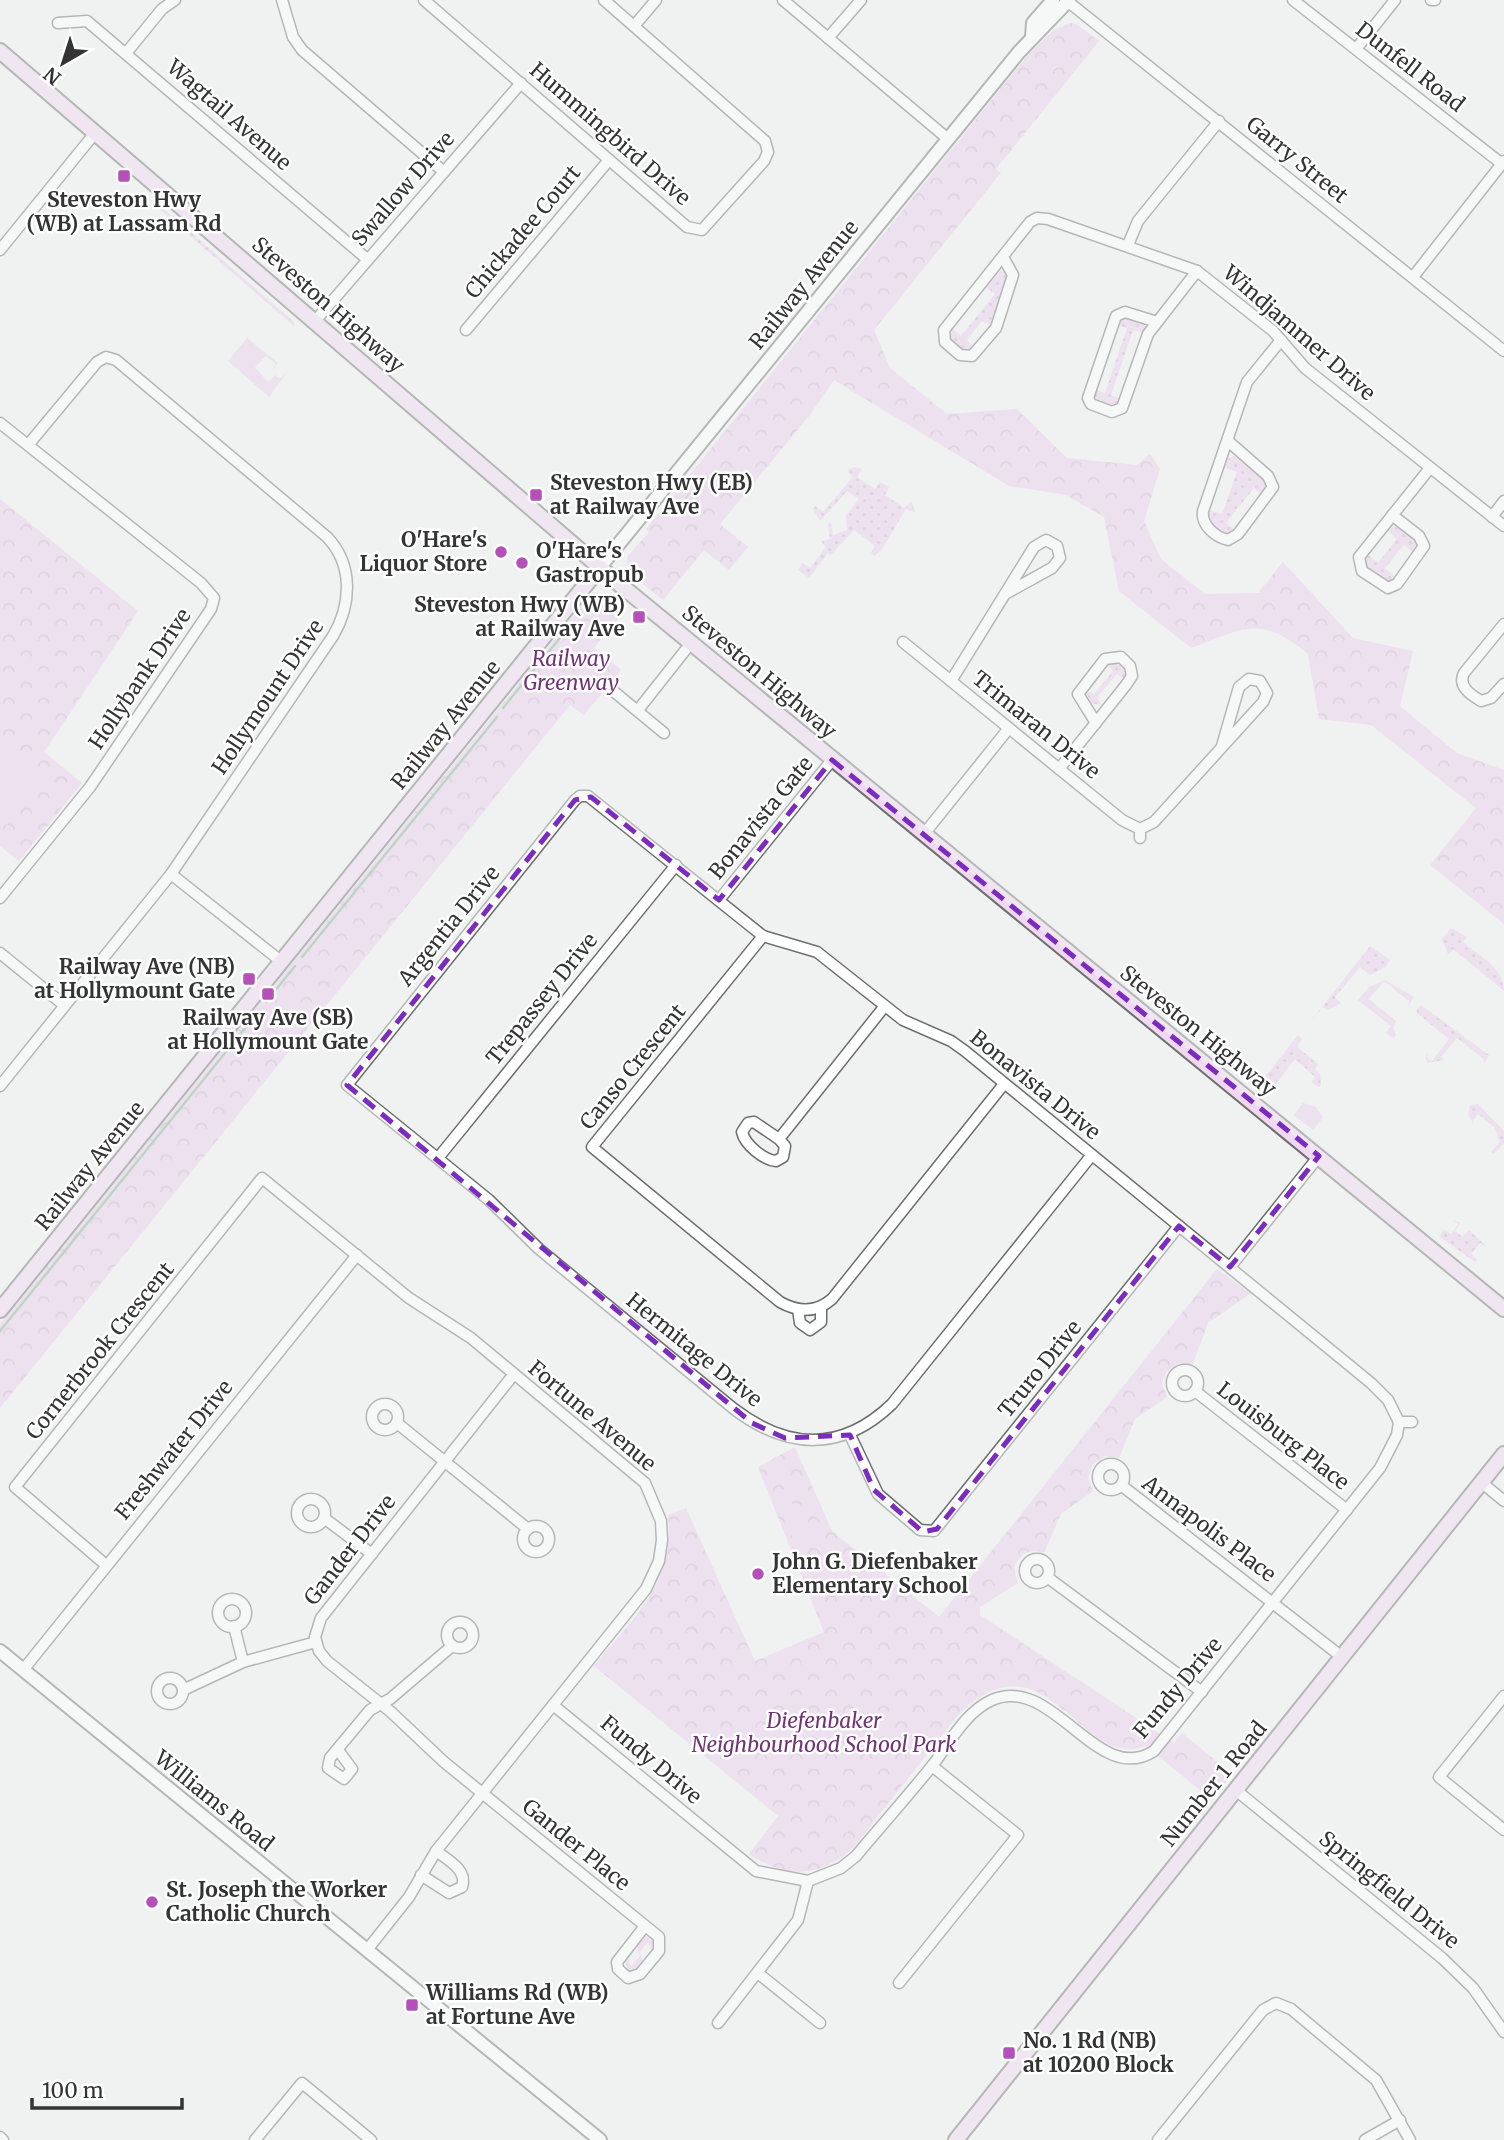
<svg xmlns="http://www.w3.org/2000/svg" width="1504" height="2140" font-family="Merriweather,serif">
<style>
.grass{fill:url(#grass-dots)}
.park{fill:url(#park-crowns)}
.garden{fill:#eccaed}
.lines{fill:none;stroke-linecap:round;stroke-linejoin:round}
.stream{stroke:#82b38e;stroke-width:2.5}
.minor-casing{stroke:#6d6f6d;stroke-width:13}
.tertiary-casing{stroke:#6d6f6d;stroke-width:16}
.secondary-casing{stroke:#6d6f6d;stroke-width:18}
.minor{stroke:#fff;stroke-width:10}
.tertiary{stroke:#fff;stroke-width:12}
.secondary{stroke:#f1d8f2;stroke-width:14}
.marked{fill:none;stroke:#7b2cbf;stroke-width:5;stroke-dasharray:14 9;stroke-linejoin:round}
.poi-dot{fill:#b351b8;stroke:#fefffe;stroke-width:2.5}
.labels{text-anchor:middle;stroke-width:5;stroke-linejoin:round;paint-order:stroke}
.street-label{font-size:21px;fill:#333433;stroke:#fefffe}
.poi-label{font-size:21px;font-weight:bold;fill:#333433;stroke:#fefffe;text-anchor:start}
.park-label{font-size:21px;font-style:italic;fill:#733276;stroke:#fefffe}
</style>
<defs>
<pattern id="grass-dots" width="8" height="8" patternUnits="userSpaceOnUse" patternTransform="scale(1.75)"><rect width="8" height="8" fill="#eccaed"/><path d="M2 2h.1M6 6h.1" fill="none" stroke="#cbaecc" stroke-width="1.8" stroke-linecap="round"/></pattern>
<pattern id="park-crowns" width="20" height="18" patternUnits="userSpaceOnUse" patternTransform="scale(1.75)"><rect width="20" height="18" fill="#eccaed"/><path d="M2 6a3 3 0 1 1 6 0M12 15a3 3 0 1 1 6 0" fill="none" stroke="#cbaecc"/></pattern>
</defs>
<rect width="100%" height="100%" fill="#eff2f0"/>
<g class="grass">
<path d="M 157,203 L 293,321 L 295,327 L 158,208 Z"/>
<path d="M 1001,270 L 1008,278 L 991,325 L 982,321 L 967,340 L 974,347 L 964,351 L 949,340 L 948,334 L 952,328 L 961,336 L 995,294 L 986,287 Z"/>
<path d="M 1124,316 L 1142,322 L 1145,327 L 1144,333 L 1133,330 L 1111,395 L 1121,399 L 1115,407 L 1093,397 L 1095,390 L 1105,393 L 1127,328 L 1117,325 Z"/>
<path d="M 1234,456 L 1264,478 L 1267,488 L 1263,495 L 1254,488 L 1226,523 L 1235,530 L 1229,535 C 1218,531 1205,522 1209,510 L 1222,514 L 1237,472 L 1224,467 L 1229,458 Z"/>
<path d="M 855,467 L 862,469 L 857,477 L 875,489 L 880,482 L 889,487 L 885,495 L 904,508 L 911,501 L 915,512 L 906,509 L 882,549 L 874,556 L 871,553 L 875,546 L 854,530 L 831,555 L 828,553 L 809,578 L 798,570 L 803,563 L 810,568 L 826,547 L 821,541 L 830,539 L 828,524 L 831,523 L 833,535 L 847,530 L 846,516 L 859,499 L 847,491 L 820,521 L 813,509 L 815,506 L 823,512 L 853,477 L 847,470 Z"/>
<path d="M 1390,526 C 1401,526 1416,538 1418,549 L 1415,554 L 1404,545 L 1385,568 L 1396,578 L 1387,583 L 1367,568 L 1363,559 L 1367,554 L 1378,563 L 1397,539 L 1387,530 Z"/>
<path d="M 1118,662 L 1125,667 L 1125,677 L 1123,678 L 1117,674 L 1097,697 L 1102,705 L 1090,703 L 1086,691 L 1094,694 L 1113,671 L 1108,665 Z"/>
<path d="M 1451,928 L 1467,937 L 1463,942 C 1478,955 1504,968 1504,991 L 1453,949 L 1448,954 L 1442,939 Z"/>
<path d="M 1370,946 L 1390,960 L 1386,967 L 1370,975 L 1360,967 L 1335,997 L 1341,1003 L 1328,1010 L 1323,1007 L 1308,1025 Z"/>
<path d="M 1421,1005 L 1489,1055 L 1484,1064 L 1484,1059 L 1457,1038 L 1442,1056 L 1443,1060 L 1428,1063 L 1425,1058 L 1428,1053 L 1427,1058 L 1432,1061 L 1449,1039 L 1418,1014 L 1416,1010 Z"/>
<path d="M 1298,1035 L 1302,1039 L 1297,1047 L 1318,1064 L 1315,1069 L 1320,1074 L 1321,1085 L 1318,1087 L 1312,1082 L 1315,1077 L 1295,1059 L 1267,1095 L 1257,1087 Z"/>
<path d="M 1478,1104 L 1504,1131 L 1504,1143 L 1494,1154 L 1491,1152 L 1500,1142 L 1495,1128 L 1478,1114 L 1473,1121 L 1474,1125 L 1468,1114 L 1470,1105 Z"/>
<path d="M 1453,1220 L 1460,1223 L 1455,1231 L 1463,1237 L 1469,1230 L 1487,1247 L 1480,1243 L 1471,1254 L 1478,1260 L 1475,1262 L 1440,1237 L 1443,1229 L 1451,1234 L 1458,1224 Z"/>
</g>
<g class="park">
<path d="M 1070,23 L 1076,24 L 1099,41 L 996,169 L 1001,173 L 874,330 L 890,368 L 947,414 L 1017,409 L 1067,458 L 1137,465 L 1150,454 L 1160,469 L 1144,521 L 1161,559 L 1205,594 L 1258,593 L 1283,562 L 1353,638 L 1413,651 L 1400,706 L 1457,753 L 1504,770 L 1504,924 L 1430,865 L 1476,808 L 1371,725 L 1319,719 L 1308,654 C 1260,614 1244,628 1191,648 L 1119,591 L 1104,517 L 1066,495 L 1009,486 L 834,380 L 809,416 L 720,524 L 748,547 L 729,570 L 704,550 L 663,600 L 628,572 L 627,557 L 649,532 L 646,529 L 1031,51 L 1054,30 Z"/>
<path d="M 0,499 L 138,611 L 44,752 L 82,783 L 19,861 L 0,846 Z"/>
<path d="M 593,592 L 607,594 L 626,609 L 594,648 L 621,670 L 584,715 L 570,705 L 0,1408 L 0,1323 Z"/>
<path d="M 1217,1269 L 1251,1293 L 1208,1323 L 1192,1366 L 1179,1363 L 1166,1372 L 1162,1383 L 1167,1397 L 1135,1419 L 1119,1458 L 1105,1456 L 1093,1464 L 1088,1478 L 1093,1491 L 1061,1514 L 1044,1553 C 1030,1548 1019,1553 1014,1568 L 1018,1583 L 980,1607 L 980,1615 L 1174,1743 L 1182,1733 L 1232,1774 L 1212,1800 L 1146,1746 C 1080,1772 1047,1627 958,1715 L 854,1847 C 821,1877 787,1880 749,1854 L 778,1816 L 594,1666 C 633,1618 676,1582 668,1515 L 686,1508 L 755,1661 L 824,1632 L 758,1467 L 795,1447 L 832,1531 L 939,1617 Z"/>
</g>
<g class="garden">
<path d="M 247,338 L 278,363 L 273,370 L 276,364 L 266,356 L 255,367 L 268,382 L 275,375 L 280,379 L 288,371 L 269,397 L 228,361 Z"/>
<path d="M 0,743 L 40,775 L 11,812 L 0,803 Z"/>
<path d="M 1385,980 L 1414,997 L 1408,1006 L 1409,1001 L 1384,981 L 1369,999 L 1396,1021 L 1393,1028 L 1396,1035 L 1393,1038 L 1386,1033 L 1391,1026 L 1358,1000 L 1369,987 Z"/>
<path d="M 1303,1103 L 1316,1107 L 1323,1118 L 1313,1130 L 1294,1115 Z"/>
<path d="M 786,1488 L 795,1509 L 802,1507 L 804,1513 L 799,1516 L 807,1536 L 794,1541 L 774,1493 Z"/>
<path d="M 647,1936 L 655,1940 L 655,1948 L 652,1952 L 648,1942 L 640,1952 L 643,1962 L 635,1971 L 628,1972 L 624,1961 L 627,1956 L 631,1966 L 640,1956 L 636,1946 Z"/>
</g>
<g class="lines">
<g class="stream">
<path d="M 503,708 L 568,628"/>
<path d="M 302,957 L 497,717"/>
<path d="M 266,1002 L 295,966"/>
<path d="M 0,1331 L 259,1011"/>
</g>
<defs>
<g id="minor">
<path d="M 282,0 L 293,37 L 302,50 L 444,172"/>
<path d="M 424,0 L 687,227 L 702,230 L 764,161 L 768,152 L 765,141 L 604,0"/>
<path d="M 783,0 L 948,139"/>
<path d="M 1066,0 L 1504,351"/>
<path d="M 1293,0 L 1502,164"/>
<path d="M 1431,0 L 1435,0"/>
<path d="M 58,23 L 87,21 L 367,259"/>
<path d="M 634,26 L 656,0"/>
<path d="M 828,38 L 861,0"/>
<path d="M 1356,49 L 1395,0"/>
<path d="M 127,52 L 162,9 L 175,0"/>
<path d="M 1128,245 L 1138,221 L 1219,121"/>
<path d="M 0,250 L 95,133"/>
<path d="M 1003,257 L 1013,275 L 996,328 L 972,356 L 960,355 L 945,342 L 944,330 L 1030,222 L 1037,218 L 1048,219 L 1197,271 L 1273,331 L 1305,368 L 1504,526"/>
<path d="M 1413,277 L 1504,161"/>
<path d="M 315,321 L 521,83"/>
<path d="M 1157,322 L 1125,312 L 1116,316 L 1088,398 L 1091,404 L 1112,412 L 1122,408 L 1148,334 L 1197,271"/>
<path d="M 466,330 L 609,160"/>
<path d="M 0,423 L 201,583 L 214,598 L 211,609 L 90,787 L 0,898"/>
<path d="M 1228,441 L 1268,476 L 1273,487 L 1238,534 L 1228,540 C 1215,537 1201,525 1203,511 L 1247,382 L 1281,340"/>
<path d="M 1392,515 L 1419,536 L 1424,546 L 1397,584 L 1388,588 L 1362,571 L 1359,557 L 1430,468"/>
<path d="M 1492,517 L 1504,501"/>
<path d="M 1504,624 L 1464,673 C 1457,686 1471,695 1481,701 L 1491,698 L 1504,684"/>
<path d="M 903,642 L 1122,820 L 1140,829 L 1140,838"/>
<path d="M 951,681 L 1034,547 L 1046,540 L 1057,546 L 1060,558 L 1052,568 L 1005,594"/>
<path d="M 612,690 L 664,733"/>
<path d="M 638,710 L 691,643"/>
<path d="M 1059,769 L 1126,685 L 1132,676 L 1130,666 L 1121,657 L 1105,659 L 1078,694 L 1096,723"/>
<path d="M 1140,829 L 1154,822 L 1263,702 L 1267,693 L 1260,681 L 1249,679 L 1239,687 L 1222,746"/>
<path d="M 924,834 L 1009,728"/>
<path d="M 171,874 L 282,962"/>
<path d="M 719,900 L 832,760"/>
<path d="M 763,936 L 592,1147 L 780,1302 C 798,1312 816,1313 832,1299 L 1004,1084"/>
<path d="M 0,953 L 64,1005"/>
<path d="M 0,1086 L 171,874 L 333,636 C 352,604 353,564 327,537 L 116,360 L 106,357 L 97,362 L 28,445"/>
<path d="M 779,1139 L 754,1122 L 748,1123 L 742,1132 C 745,1145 764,1160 776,1161 L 783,1157 L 785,1146 L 779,1139 L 884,1007"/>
<path d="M 1091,1156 L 892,1404 C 842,1452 788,1450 734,1409 L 539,1249 L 489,1200 L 347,1085 L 575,800 L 580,796 L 588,796 L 763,936 L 817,952 L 903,1020 L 951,1041 L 965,1051 L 1371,1383 L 1388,1400 L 1399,1422"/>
<path d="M 438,1158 L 676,865"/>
<path d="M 1230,1267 L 1319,1156"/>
<path d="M 798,1309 L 800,1323 L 810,1330 L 821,1322 L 821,1307"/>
<circle cx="1185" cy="1383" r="13"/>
<path d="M 514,1374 L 321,1618 L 315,1637 L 319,1651 L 327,1661 L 391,1712 L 444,1762 L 659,1937 L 659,1951 L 640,1974 L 628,1978 L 618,1969 L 617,1962 L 645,1926"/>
<path d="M 1195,1391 L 1347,1510"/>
<circle cx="385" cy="1417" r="13"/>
<path d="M 397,1423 L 528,1529"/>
<path d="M 850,1435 L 878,1494 L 920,1530 L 934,1531 L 1179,1226"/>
<circle cx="1111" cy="1477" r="13"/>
<path d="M 1481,1482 L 1504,1501"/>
<path d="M 1121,1485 L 1342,1657"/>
<circle cx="311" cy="1513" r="14"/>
<path d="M 324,1518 L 372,1554"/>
<circle cx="536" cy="1539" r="13"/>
<circle cx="1037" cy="1571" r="12"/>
<path d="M 106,1565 L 15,1487 L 262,1178 L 409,1298 L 471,1338 L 645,1483 L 661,1521 L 662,1540 L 659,1561 L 646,1589 L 436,1851 L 409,1897 L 367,1950"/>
<path d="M 1047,1577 L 1202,1692"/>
<circle cx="232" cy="1613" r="14"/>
<circle cx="460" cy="1635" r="13"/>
<path d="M 234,1626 L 243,1662"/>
<path d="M 23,1670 L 357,1255"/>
<circle cx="170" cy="1691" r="13"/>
<path d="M 183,1690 L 243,1662 L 316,1642"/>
<path d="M 1504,1696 L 1439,1777 L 1504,1830"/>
<path d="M 553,1705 L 756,1871 L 808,1881 L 841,1868 L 856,1856 C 881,1826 907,1797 932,1766 C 949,1744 965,1712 992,1700 C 1053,1673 1097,1788 1154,1751 L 1380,1468 L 1397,1435 L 1399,1422 L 1412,1422"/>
<path d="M 338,1750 L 352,1769 L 344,1779 L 328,1768 L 330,1758 L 370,1710 L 390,1699 L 452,1646"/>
<path d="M 1237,1791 L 1442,1958 L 1473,1988 L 1504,2032"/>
<path d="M 421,1875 L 449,1893 L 462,1887 C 468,1870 448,1860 436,1851"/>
<path d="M 759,1974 L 820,2023"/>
<path d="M 899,1983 L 1018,1835 L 932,1766"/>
<path d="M 718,2023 L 798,1920 L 808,1881"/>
<path d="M 0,2137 L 3,2140"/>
<path d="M 255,2140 L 302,2083 L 371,2140"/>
<path d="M 1158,2140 L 1263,2010 L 1276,2003 L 1291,2009 L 1376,2080 L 1410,2140"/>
<path d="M 1365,2140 L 1400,2120"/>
</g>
<g id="tertiary">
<path d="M 1032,37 L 1033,23 L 1053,0"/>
<path d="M 600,567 L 1019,52 L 1069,0"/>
<path d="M 0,1651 L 600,2140"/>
</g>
<g id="secondary">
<path d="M 0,51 L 618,583 L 1504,1309"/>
<path d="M 0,1310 L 600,567"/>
<path d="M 956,2140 L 1504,1454"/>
</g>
</defs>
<use href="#minor" class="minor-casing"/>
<use href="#tertiary" class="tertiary-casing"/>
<use href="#secondary" class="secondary-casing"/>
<use href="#minor" class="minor"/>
<use href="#tertiary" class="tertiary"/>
<use href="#secondary" class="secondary"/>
</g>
<path d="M0 0H1504V2140H0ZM 832,760 L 1319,1156 L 1230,1267 L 1179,1226 L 937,1529 L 923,1532 L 874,1490 L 850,1435 L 785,1438 L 752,1423 L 347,1085 L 575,800 L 591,797 L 719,900 Z" fill="#eff2f0" fill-opacity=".55" fill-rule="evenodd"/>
<path class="marked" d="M 832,760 L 1319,1156 L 1230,1267 L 1179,1226 L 937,1529 L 923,1532 L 874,1490 L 850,1435 L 785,1438 L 752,1423 L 347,1085 L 575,800 L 591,797 L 719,900 Z"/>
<g class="poi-dot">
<rect x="117" y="169" width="14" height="14" rx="3.5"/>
<rect x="529" y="488" width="14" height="14" rx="3.5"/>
<circle cx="501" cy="552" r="7"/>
<circle cx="522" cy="563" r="7"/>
<rect x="632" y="610" width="14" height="14" rx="3.5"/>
<rect x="242" y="972" width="14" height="14" rx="3.5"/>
<rect x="261" y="987" width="14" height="14" rx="3.5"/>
<circle cx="758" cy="1574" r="7"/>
<circle cx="152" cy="1902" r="7"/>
<rect x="405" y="1998" width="14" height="14" rx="3.5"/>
<rect x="1002" y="2046" width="14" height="14" rx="3.5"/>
</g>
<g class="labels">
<g class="street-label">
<text transform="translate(1410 67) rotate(38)" y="7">Dunfell Road</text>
<text transform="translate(229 115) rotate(41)" y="7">Wagtail Avenue</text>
<text transform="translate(610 134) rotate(41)" y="7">Hummingbird Drive</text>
<text transform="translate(1297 160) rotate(39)" y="7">Garry Street</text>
<text transform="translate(403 189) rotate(-49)" y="7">Swallow Drive</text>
<text transform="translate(523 232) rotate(-50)" y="7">Chickadee Court</text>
<text transform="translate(804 285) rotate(-51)" y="7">Railway Avenue</text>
<text transform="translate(328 305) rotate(41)" y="7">Steveston Highway</text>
<text transform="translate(1299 333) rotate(41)" y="7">Windjammer Drive</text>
<text transform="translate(759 672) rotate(40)" y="7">Steveston Highway</text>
<text transform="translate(140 679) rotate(-56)" y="7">Hollybank Drive</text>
<text transform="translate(268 697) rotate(-56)" y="7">Hollymount Drive</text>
<text transform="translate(446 725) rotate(-51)" y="7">Railway Avenue</text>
<text transform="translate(1036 725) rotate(39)" y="7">Trimaran Drive</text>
<text transform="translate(761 818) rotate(-51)" y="7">Bonavista Gate</text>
<text transform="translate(449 926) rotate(-51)" y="7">Argentia Drive</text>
<text transform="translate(542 999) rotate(-51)" y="7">Trepassey Drive</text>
<text transform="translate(1198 1031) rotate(39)" y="7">Steveston Highway</text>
<text transform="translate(633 1067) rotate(-51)" y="7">Canso Crescent</text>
<text transform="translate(1035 1085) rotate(39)" y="7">Bonavista Drive</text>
<text transform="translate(90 1166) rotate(-51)" y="7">Railway Avenue</text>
<text transform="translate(694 1350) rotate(39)" y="7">Hermitage Drive</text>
<text transform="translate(100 1351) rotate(-51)" y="7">Cornerbrook Crescent</text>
<text transform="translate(1040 1369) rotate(-51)" y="7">Truro Drive</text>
<text transform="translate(592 1416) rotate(40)" y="7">Fortune Avenue</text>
<text transform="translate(1283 1436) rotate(38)" y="7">Louisburg Place</text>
<text transform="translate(174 1450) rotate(-51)" y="7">Freshwater Drive</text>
<text transform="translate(1209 1529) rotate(37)" y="7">Annapolis Place</text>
<text transform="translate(350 1550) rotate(-52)" y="7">Gander Drive</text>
<text transform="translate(1178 1688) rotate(-50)" y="7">Fundy Drive</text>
<text transform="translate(651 1760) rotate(40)" y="7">Fundy Drive</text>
<text transform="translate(1214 1784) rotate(-51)" y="7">Number 1 Road</text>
<text transform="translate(214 1801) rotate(39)" y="7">Williams Road</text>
<text transform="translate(576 1845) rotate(39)" y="7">Gander Place</text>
<text transform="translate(1389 1890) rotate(39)" y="7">Springfield Drive</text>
</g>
<g class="poi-label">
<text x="124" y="207" text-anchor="middle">Steveston Hwy<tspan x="124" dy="24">(WB) at Lassam Rd</tspan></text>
<text x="550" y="490">Steveston Hwy (EB)<tspan x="550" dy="24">at Railway Ave</tspan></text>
<text x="487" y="547" text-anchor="end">O'Hare's<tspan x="487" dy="24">Liquor Store</tspan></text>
<text x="536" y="558">O'Hare's<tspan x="536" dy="24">Gastropub</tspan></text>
<text x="625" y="612" text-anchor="end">Steveston Hwy (WB)<tspan x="625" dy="24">at Railway Ave</tspan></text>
<text x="235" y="974" text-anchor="end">Railway Ave (NB)<tspan x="235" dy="24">at Hollymount Gate</tspan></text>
<text x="268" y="1025" text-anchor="middle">Railway Ave (SB)<tspan x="268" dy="24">at Hollymount Gate</tspan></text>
<text x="772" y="1569">John G. Diefenbaker<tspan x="772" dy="24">Elementary School</tspan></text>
<text x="166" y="1897">St. Joseph the Worker<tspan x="166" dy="24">Catholic Church</tspan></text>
<text x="426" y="2000">Williams Rd (WB)<tspan x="426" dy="24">at Fortune Ave</tspan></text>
<text x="1023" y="2048">No. 1 Rd (NB)<tspan x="1023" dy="24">at 10200 Block</tspan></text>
</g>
<g class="park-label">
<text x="571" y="666">Railway<tspan x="571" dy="24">Greenway</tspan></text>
<text x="824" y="1728">Diefenbaker<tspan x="824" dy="24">Neighbourhood School Park</tspan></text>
</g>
</g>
<g transform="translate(63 63) rotate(219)" stroke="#fefffe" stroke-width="5" paint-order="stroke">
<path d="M0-5L12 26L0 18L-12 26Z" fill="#333433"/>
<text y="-10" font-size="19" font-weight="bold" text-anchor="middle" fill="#333433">N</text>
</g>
<path d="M32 2098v10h150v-10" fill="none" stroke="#333433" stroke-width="3.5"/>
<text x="42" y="2098" font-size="21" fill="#333433" stroke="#fefffe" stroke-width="5" paint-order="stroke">100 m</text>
</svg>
